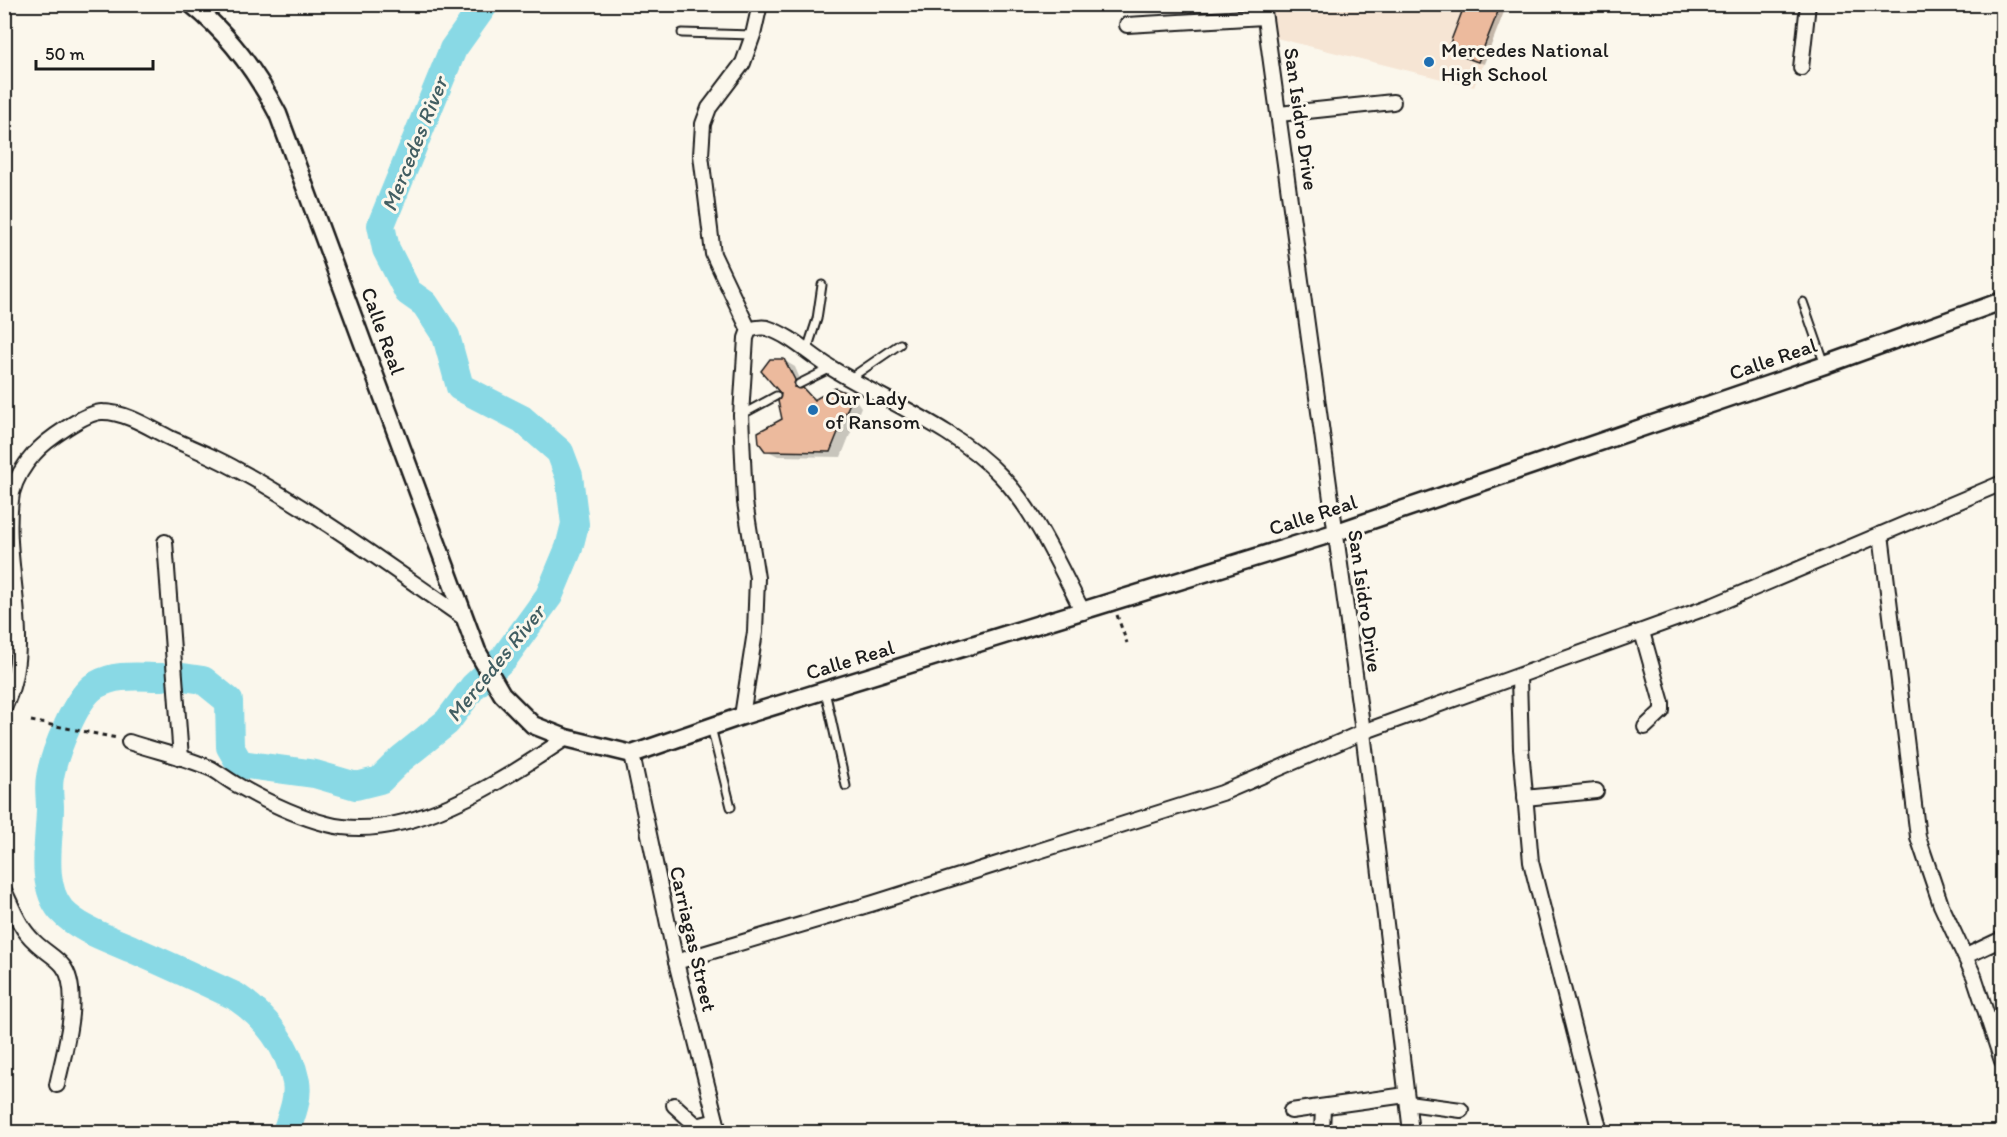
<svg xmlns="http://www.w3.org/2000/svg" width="2007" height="1137" font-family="Itim,sans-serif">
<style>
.built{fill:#f6e5d4}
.shadow{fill:#0003}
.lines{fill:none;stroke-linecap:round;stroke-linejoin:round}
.river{stroke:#89d9e5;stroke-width:28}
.building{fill:#ecba9d;stroke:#1c1c1c;stroke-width:1.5}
.service-casing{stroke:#1c1c1c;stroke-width:11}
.minor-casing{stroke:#1c1c1c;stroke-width:18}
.tertiary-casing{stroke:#1c1c1c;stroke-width:21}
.path{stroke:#1c1c1c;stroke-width:3;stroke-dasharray:4.5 4.5;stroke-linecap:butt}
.service{stroke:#fbf7ec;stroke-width:7}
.minor{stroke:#fbf7ec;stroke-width:14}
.tertiary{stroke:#fbf7ec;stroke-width:16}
.poi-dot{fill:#1f6fb2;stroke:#fbf7ec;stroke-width:2}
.labels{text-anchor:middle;stroke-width:6;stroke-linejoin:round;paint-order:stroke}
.poi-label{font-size:21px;fill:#1c1c1c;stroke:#fbf7ec;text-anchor:start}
.street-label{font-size:21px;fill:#1c1c1c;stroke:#fbf7ec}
.water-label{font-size:22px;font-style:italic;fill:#425e62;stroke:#fbf7ec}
</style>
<rect width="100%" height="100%" fill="#fbf7ec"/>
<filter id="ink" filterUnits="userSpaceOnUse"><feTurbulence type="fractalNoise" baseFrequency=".0167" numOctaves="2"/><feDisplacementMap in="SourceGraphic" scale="12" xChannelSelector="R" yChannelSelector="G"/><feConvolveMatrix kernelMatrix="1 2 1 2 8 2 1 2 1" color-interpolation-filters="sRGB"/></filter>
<g filter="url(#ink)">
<path class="built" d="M 1269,5 L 1507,5 L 1474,87 L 1272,37 Z"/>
<g class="shadow">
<path d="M 1467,4 L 1507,4 L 1484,64 L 1454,53 Z"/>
<path d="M 783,360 L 795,367 L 805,391 L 817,400 L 844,393 L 856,400 L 861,407 L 841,457 L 778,456 L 766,450 L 784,420 Z"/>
</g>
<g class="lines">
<g class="river">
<path d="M 162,677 C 140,677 116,673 96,685 C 76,696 54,754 50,777 C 48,787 50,798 50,808 C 50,838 39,884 61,910 C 78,929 109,939 132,949 C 166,964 201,980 235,996 C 265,1016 289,1046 296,1082 C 299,1099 291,1117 286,1132"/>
<path d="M 183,677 L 203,680 L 229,701 L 230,747 L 240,764 L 315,774 L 356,786 L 380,780 L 401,759 L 447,722 L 473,687 L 504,658 L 549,596 L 569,548 L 575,524 L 569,476 L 560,452 L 522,419 L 460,387 L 446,336 L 425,304 L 408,292 L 386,249 L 381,225 L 453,49 L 485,4"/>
</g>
</g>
<g class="building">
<path d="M 1465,4 L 1501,4 L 1478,62 L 1447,51 Z"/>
<path d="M 770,359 L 784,359 L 795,380 L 794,387 L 803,388 L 814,400 L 835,388 L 845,392 L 851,400 L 830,452 L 765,451 L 759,443 L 758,432 L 782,419 L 778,401 L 781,394 L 761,371 Z"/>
</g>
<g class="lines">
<defs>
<g id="service">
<path d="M 682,33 L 753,35"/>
<path d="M 1803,302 L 1825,365"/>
<path d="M 807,350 L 817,319 L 822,285"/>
<path d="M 849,379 L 900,344"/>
<path d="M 799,384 L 831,368"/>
<path d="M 741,415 L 776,396"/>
<path d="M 4,611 L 13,612"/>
<path d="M 825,691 L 846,786"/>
<path d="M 711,727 L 731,807"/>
</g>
<g id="minor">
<path d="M 1263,4 L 1363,732 L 1411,1132"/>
<path d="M 1127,25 L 1264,17"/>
<path d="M 1801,68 L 1808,4"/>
<path d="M 1279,114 L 1393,102"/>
<path d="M 749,330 L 713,254 L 701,155 L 703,124 L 709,108 L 743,63 L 753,35 L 760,4"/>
<path d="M 1881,534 L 1918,837 L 1941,905 L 1974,976 L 2002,1061"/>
<path d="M 165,542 L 181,758"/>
<path d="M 1642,632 L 1662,703 L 1662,711 L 1645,727"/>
<path d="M 1519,678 L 1521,749 L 1531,862 L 1600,1132"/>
<path d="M 4,708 C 37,640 0,563 12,493 C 16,478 24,465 34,454 C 45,441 87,411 103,412 C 126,412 150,428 170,438 C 192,448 215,457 236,469 C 316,512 390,567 464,618"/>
<path d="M 742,716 L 755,632 L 757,578 L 745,502 L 741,415 L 746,338 L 749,330 C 755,328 761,327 767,328 C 792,336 811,356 833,369 C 888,403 956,428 1001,476 C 1037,514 1059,566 1083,612"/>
<path d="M 129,742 C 156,751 186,757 212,769 C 221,774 229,781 239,786 C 267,802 296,816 327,824 C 405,845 504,780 566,738"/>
<path d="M 632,754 L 676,962 L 719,1132"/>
<path d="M 1525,798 L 1596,791"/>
<path d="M 4,890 C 13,909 20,929 35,942 C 44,951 56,957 63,966 C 83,992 63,1056 57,1085"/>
<path d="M 1966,956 L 2002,939"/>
<path d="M 676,962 L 874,903 L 1222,793 L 1363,732 L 1714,605 L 2002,483"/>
<path d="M 1408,1103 L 1461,1110"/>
<path d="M 674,1105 L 697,1126 L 716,1121"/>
<path d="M 1291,1111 L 1406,1095"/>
<path d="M 1322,1132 L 1323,1107"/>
</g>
<path id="tertiary" d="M 191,4 C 229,34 256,71 278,114 L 477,651 L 502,694 L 533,725 L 566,738 L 632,754 L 742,716 L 1334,533 L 1825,365 L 2002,301"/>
</defs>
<use href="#service" class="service-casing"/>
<use href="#minor" class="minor-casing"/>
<use href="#tertiary" class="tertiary-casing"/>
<g class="path">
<path d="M 1117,615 L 1127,643"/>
<path d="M 31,721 L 117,738"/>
</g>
<use href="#service" class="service"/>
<use href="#minor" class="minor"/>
<use href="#tertiary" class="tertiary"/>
</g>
</g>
<g class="poi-dot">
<circle cx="1429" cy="62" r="6"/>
<circle cx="813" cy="410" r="6"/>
</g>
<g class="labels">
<g class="poi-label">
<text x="1441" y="57">Mercedes National<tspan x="1441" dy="24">High School</tspan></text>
<text x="825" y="405">Our Lady<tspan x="825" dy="24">of Ransom</tspan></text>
</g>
<g class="street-label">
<text transform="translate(1301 119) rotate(82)" y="7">San Isidro Drive</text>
<text transform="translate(383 331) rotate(70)" y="7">Calle Real</text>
<text transform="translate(1773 359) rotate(-19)" y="7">Calle Real</text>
<text transform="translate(1313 515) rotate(-18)" y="7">Calle Real</text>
<text transform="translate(1365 601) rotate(82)" y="7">San Isidro Drive</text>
<text transform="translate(850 660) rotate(-17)" y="7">Calle Real</text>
<text transform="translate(693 939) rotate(77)" y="7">Carriagas Street</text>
</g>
<g class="water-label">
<text transform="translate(414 144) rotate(-68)" y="8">Mercedes River</text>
<text transform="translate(495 663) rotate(-51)" y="8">Mercedes River</text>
</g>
</g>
<rect width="2007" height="1137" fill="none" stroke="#fbf7ec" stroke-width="24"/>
<rect x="12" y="12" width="1983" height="1113" fill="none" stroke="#1c1c1c" stroke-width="2" filter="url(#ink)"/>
<path d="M36 60v9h117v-9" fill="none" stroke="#1c1c1c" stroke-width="3"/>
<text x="45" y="60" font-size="18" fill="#1c1c1c" stroke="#fbf7ec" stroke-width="4.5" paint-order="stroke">50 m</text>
</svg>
